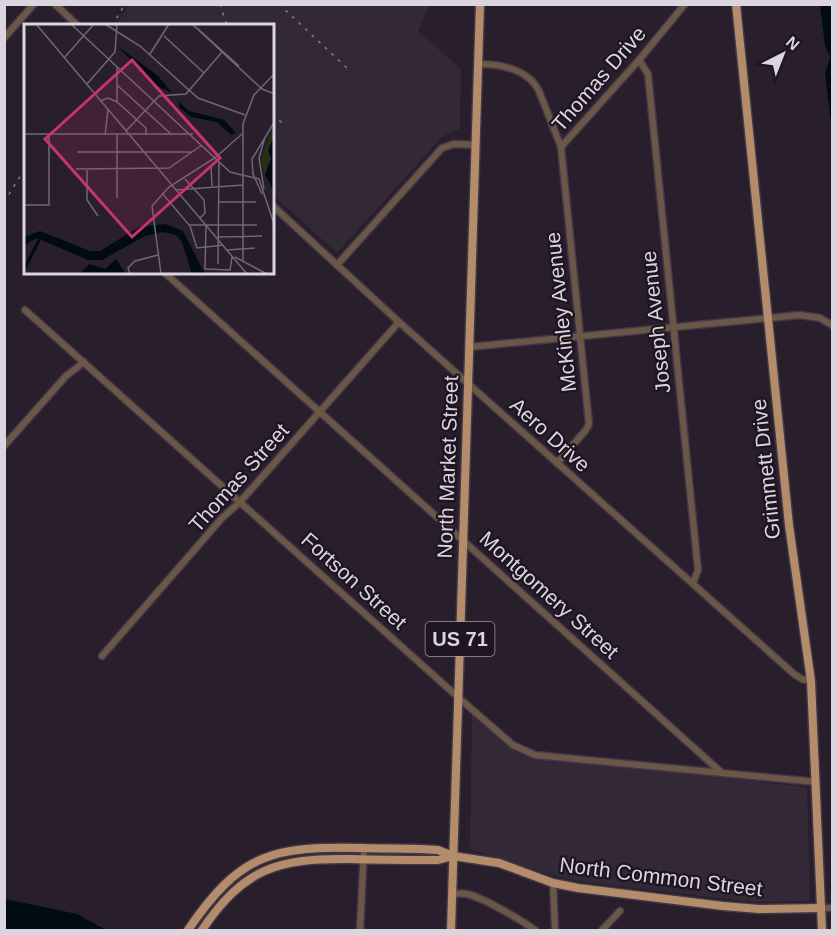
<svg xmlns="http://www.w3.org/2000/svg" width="837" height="935" font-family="Arial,sans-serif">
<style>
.industrial{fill:#332936}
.water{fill:#000b14}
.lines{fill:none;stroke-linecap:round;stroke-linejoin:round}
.minor-casing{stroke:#413845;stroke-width:9}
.major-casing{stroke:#413845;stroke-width:11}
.minor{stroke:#6b5747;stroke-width:6}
.major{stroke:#b58c6b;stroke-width:8}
.rail{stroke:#837b87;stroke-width:1.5;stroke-dasharray:3 6;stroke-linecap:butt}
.labels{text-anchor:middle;stroke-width:4.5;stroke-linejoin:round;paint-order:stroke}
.shield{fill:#1e1422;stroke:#a29ba6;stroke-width:1.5}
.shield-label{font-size:20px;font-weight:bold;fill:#dbd5df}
.street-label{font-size:21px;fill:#dbd5df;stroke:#1e1422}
.inset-river{fill:none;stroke:#000b14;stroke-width:3}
.inset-road{fill:none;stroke:#706774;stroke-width:1.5}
.view{fill:#c6346f;fill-opacity:0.15;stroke:#c6346f;stroke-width:3}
.inset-edge{fill:none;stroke:#dbd5df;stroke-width:3}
</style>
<rect width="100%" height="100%" fill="#281e2c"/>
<g class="industrial">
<path d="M 129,5 L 430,5 L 418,31 L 461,69 L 460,129 L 443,136 L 337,253 L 273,195 L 273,26 L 116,25 Z"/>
<path d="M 472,713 L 515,748 L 535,758 L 582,762 L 807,787 L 810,901 L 753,902 L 583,882 L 551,875 L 470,849 Z"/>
</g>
<g class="water">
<path d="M 820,5 L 832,5 L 832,131 L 825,73 L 830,57 L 825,46 Z"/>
<path d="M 5,899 L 77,914 L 106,930 L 5,930 Z"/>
</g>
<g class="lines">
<defs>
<g id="minor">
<path d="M 55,4 L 78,26"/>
<path d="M 4,38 L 34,4"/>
<path d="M 639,60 L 648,74 L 698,570 L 693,583"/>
<path d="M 478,64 C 500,64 528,69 539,91 L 561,147 L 589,424 L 586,430 L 557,463"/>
<path d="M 561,147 L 639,60 L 685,4"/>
<path d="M 273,206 L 399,322 L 794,674 L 802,679 L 811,681"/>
<path d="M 337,265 L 442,148 L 454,144 L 476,145"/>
<path d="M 165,273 L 722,773"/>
<path d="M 25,310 L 459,698 L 513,745 L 535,755 L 816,782"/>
<path d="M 469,347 L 800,315 L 820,318 L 832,325"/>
<path d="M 4,446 L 66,376 L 84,362"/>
<path d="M 102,656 L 222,518 L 240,502 L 399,322"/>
<path d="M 553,883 L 555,930"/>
<path d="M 452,894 C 457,894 462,893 467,894 C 484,898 521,920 535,930"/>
<path d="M 821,908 L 832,908"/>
<path d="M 360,930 L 364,848"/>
<path d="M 602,930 L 620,911"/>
</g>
<g id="major">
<path d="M 736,4 L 789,525 L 811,681 L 822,930"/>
<path d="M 188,930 C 241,852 274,846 364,848 C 389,849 414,848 438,850 L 453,856 L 499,863 L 553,883 L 578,888 L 723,906 L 759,909 L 821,908"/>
<path d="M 202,930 C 244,868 278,858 350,859 C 379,860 409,860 438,860 L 453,856"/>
<path d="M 451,930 L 480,4"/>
</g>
</defs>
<use href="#minor" class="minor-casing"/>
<use href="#major" class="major-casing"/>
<use href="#minor" class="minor"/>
<use href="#major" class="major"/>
<g class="rail">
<path d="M 220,4 L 227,26"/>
<path d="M 279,4 L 349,70"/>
<path d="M 112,26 L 125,4"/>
<path d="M 273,114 L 284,125"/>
<path d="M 4,202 L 26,167"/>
</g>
</g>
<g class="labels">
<rect class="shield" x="425.5" y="622" width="69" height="34" rx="4.5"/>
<g class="shield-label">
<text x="460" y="646">US 71</text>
</g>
<g class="street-label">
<text transform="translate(599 79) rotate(-49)" y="7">Thomas Drive</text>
<text transform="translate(561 312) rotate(-96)" y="7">McKinley Avenue</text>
<text transform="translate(656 322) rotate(-96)" y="7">Joseph Avenue</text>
<text transform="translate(550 435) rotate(42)" y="7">Aero Drive</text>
<text transform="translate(448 467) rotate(-88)" y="7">North Market Street</text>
<text transform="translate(766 469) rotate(-96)" y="7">Grimmett Drive</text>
<text transform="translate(239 478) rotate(-48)" y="7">Thomas Street</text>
<text transform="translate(354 581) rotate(42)" y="7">Fortson Street</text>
<text transform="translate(549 595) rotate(42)" y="7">Montgomery Street</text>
<text transform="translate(661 877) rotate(7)" y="7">North Common Street</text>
</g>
</g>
<g transform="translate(24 24)">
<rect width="250" height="250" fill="#281e2c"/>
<path d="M 250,102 L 247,135 L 241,150 L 237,136 Z" fill="#243213"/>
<path d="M 95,23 L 134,52 L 148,69 L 131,61 ZM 155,78 L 165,87 L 200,96 L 212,109 L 207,111 L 193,98 L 167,93 L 155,83 ZM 250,113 L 250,168 L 241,150 L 247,135 L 244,126 ZM 141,200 L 159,207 L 181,250 L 168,250 L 158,218 L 152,211 L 139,208 L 121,212 L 78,236 L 64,236 L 13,214 L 0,221 L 0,213 L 16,207 L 66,227 L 76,227 L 115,203 ZM 92,235 L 102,250 L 55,250 L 65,240 L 81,245 Z" fill="#000b14"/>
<path class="inset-river" d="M 0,246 L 17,212"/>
<path class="inset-road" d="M 12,0 L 223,250M 47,0 L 206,148 L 235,155 L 251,203M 81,0 L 116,22 L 174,74 L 221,91M 168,0 L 238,65 L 251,70M 173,4 L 215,42M 140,12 L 180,49M 126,30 L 145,0M 40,34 L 70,0M 93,44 L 93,78M 63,60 L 91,28 L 93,0M 93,61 L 148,111M 76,77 L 84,74 L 93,78 L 122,104 L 122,111M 102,107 L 135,72 L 162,70 L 198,28M 0,110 L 169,110M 81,111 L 84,86M 93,111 L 93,174M 53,128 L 167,128M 192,133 L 218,110M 187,143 L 188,162M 52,145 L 145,144 L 178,121M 63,146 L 63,176 L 74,192M 161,155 L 180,176 L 181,189 L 176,194M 240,165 L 235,134 L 241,113M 152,166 L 219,161M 138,169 L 166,202 L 173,224 L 199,221M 238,170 L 229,150 L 228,135 L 251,97M 194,178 L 232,178M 0,181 L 25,181 L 25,110M 166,201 L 233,201M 182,202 L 181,245 L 206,246 L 208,233M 195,213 L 238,212M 203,226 L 231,224M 211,233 L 243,250M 219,238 L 219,100 L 230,71 L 251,49M 194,240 L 195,137M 106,250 L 104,244 L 111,237 L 134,231M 137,250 L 128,182 L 145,163 L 192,133"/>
<path class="view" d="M 108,36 L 196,134 L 108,213 L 21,115 Z"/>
<rect width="250" height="250" class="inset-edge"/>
</g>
<rect width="837" height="935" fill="none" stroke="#dbd5df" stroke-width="12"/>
<g transform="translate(783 54) rotate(42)" stroke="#1e1422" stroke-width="4.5" paint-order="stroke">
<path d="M0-4.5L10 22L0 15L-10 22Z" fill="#dbd5df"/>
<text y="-9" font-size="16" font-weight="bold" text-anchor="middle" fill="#dbd5df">N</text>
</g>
</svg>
